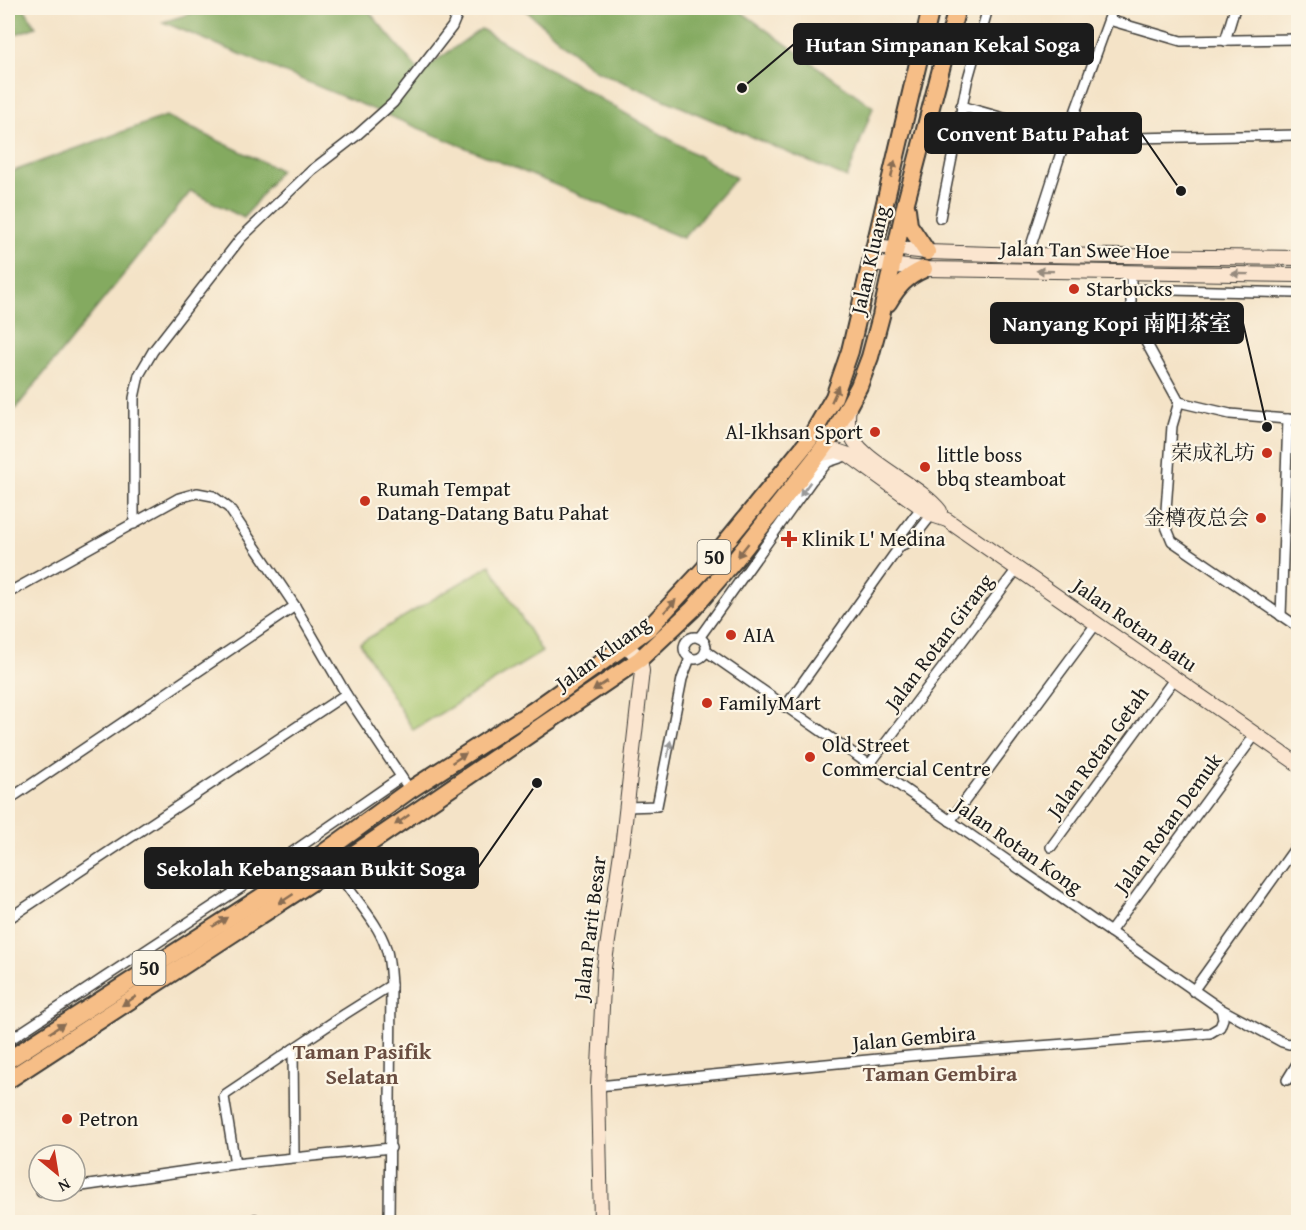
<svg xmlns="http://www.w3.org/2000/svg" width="1306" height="1230" font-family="'Gentium Book Plus','Noto Serif SC',serif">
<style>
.green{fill:#a6c56d;stroke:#617044;stroke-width:1.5}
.forest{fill:#84aa60;stroke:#50633e;stroke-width:1.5}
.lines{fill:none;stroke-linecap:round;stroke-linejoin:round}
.street-casing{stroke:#3c3a36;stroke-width:12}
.secondary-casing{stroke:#3c3a36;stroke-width:16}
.highway-casing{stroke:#3c3a36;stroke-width:20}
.street{stroke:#fff;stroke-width:9}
.secondary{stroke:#fbe5cf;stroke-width:14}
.highway{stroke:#f6be87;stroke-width:16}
.oneway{fill:#896d52}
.oneway2{fill:#978b7e}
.oneway3{fill:#999}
.poi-dot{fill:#c8321e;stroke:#fcf5e5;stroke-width:2}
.labels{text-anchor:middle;stroke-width:4.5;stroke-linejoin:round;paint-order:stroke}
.shield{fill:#fcf5e5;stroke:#5f5d58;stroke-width:1.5}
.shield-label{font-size:20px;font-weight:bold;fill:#1c1c1c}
.street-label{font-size:21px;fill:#1c1c1c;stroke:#fcf5e5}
.poi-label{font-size:21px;fill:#1c1c1c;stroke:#fcf5e5;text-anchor:start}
.neighbourhood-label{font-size:22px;font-weight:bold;fill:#694d41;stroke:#fcf5e5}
.leader{fill:none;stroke:#1c1c1c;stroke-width:2}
.callout-dot{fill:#1c1c1c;stroke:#fcf5e5;stroke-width:2}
.callout{fill:#1c1c1c;stroke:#1c1c1c;stroke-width:2}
.callout-label{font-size:22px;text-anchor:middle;font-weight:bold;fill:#fff}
</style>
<rect width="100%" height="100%" fill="#fcf5e5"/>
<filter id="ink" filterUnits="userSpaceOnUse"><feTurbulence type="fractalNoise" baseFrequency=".0167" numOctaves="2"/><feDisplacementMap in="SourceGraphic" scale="12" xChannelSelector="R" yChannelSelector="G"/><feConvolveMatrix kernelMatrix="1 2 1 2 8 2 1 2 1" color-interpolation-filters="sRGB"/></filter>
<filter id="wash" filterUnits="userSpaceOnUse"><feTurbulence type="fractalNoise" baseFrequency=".008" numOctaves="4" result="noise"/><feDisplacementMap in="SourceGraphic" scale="24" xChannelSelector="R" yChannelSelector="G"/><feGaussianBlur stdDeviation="1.35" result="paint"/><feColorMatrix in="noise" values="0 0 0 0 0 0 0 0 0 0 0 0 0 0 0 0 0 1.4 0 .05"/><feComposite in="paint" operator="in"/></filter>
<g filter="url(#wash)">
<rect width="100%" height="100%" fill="#f4e3c7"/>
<path class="green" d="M 490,565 L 542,652 L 413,730 L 360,643 Z"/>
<g class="forest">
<path d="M 8,8 L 24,8 L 36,27 L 8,37 Z"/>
<path d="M 208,8 L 366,8 L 420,72 L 481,29 L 736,178 L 683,238 L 163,22 Z"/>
<path d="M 523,8 L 736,8 L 873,107 L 847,178 L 593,69 Z"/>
<path d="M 166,116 L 280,170 L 244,218 L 191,191 L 8,418 L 8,173 Z"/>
</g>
</g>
<g filter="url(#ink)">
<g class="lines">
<defs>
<g id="street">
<path d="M 1109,20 L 1181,41 L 1298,39"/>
<path d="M 1225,41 L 1235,8"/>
<path d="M 961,106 L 1078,139 L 1298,135"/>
<path d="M 940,218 L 967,82 L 988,8"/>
<path d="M 1028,255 L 1066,137 L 1113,8"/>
<path d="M 1131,272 L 1131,315 L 1179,402"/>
<path d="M 1130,289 L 1298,293"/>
<path d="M 1298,420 L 1230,414 L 1179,402 L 1172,426 L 1165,524 L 1172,541 L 1298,627"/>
<path d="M 134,524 L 134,398 L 139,375 L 153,351 L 241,238 L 312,170 L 356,136 L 393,103 L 452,27 L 460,8"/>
<path d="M 900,546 L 911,541 L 934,512"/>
<path d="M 8,593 L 179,498 L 197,493 L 213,496 L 229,508 L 295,606 L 346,694 L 410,790"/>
<path d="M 1281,616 L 1288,419"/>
<circle cx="695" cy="648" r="11"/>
<path d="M 699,638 L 812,480 L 828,462 L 849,455"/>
<path d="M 706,651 L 1221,1009 L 1282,1042 L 1289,1044 L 1298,1041"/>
<path d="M 785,707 L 900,546 L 902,533 L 924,504"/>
<path d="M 869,765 L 1017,569"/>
<path d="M 8,800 L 295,606"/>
<path d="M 626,807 L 657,806 L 682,679 L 690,658"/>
<path d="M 950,821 L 1096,624"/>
<path d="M 1051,847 L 1175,678"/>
<path d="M 335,867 C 349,894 377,919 386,948 C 390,960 390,973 391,985 L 389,1222"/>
<path d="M 8,919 L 346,694"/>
<path d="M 1110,932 L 1255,735"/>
<path d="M 1193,991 L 1298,844"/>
<path d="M 8,1041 L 239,889 L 401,777"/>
<path d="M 293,1049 L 294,1157"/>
<path d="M 1287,1080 L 1298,1062"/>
<path d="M 598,1086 L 920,1055 L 1210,1033 L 1220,1027 L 1223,1019 L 1221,1009"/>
<path d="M 235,1164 L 224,1097 L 226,1094 L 345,1014 L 391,985"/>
<path d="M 75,1187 L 235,1164 L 391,1148"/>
<path d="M 41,1192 L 49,1191"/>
<path d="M 254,1222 L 255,1219"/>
</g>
<g id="secondary">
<path d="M 875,246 L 927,252 L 1028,255 L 1298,258"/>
<path d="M 872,263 L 924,269 L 1298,275"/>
<path d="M 849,406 C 848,414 847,422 849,430 C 857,461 920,484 940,511"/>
<path d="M 818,455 L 837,451 L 849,455 L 932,515 L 947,520 L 1298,764"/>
<path d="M 601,1222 L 598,1086 L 604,968 L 623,839 L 642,671 L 640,659 L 626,645"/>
</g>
<g id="highway">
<path d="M 907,209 L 909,225 L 927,252"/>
<path d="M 888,303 C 898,286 906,277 924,269"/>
<path d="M 8,1060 L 275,888 L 410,790 L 533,711 L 626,645 L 649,628 L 704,569 L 809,440 L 834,397 L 850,351 L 931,8"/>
<path d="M 8,1080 L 335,867 L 640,659 L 693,609 L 735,560 L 818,455 L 834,433 L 859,386 L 870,357 L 881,316 L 906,202 L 957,8"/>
</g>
</defs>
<use href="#street" class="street-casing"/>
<use href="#secondary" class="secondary-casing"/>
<use href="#highway" class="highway-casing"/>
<use href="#street" class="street"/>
<use href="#secondary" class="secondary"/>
<use href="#highway" class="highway"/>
</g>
<defs><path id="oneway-solid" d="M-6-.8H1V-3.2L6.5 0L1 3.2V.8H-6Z" transform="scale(1.5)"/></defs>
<g class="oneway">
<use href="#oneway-solid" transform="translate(893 169) rotate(-77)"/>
<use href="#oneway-solid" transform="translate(835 394) rotate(-66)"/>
<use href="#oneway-solid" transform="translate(743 550) rotate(128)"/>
<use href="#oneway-solid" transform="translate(670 606) rotate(-47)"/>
<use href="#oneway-solid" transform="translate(600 686) rotate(146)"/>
<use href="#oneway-solid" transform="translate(459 758) rotate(-34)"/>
<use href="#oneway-solid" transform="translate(402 820) rotate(145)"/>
<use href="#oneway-solid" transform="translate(286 899) rotate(147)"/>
<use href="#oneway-solid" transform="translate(220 922) rotate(-32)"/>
<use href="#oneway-solid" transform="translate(129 1001) rotate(147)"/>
<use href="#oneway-solid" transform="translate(57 1028) rotate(-33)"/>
</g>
<g class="oneway2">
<use href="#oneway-solid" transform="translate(1045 271) rotate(-179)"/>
<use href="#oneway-solid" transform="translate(1240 274) rotate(-179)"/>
</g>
<g class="oneway3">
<use href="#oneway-solid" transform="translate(805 489) rotate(126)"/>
<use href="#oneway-solid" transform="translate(669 749) rotate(-79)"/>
</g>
</g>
<g class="poi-dot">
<circle cx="1074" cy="289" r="6"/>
<circle cx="875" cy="432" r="6"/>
<circle cx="1267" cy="453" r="6"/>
<circle cx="925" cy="467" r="6"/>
<circle cx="365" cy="501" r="6"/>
<circle cx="1261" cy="518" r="6"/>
<path d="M786 530h6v6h6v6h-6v6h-6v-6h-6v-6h6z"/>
<circle cx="731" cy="635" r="6"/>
<circle cx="707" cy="703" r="6"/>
<circle cx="810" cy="757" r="6"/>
<circle cx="67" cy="1119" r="6"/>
</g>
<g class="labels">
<g class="shield">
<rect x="697.5" y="540" width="33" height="34" rx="4.5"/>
<rect x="132.5" y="951" width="33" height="34" rx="4.5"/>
</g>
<g class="shield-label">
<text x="714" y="564">50</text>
<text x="149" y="975">50</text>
</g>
<g class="street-label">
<text transform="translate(1085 250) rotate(1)" y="7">Jalan Tan Swee Hoe</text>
<text transform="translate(870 260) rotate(-77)" y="7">Jalan Kluang</text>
<text transform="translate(1135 625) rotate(35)" y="7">Jalan Rotan Batu</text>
<text transform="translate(939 642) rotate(-53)" y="7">Jalan Rotan Girang</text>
<text transform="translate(603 653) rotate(-36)" y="7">Jalan Kluang</text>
<text transform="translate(1098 752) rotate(-54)" y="7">Jalan Rotan Getah</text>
<text transform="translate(1168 823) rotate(-54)" y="7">Jalan Rotan Demuk</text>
<text transform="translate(1018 846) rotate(35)" y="7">Jalan Rotan Kong</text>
<text transform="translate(590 928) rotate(-83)" y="7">Jalan Parit Besar</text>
<text transform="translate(914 1038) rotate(-5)" y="7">Jalan Gembira</text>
</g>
<g class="poi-label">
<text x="1086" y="296">Starbucks</text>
<text x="863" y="439" text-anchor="end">Al-Ikhsan Sport</text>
<text x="1255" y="460" text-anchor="end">荣成礼坊</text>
<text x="937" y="462">little boss<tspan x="937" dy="24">bbq steamboat</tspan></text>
<text x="377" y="496">Rumah Tempat<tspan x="377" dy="24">Datang-Datang Batu Pahat</tspan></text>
<text x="1249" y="525" text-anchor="end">金樽夜总会</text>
<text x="802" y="546">Klinik L' Medina</text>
<text x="743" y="642">AIA</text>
<text x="719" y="710">FamilyMart</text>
<text x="822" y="752">Old Street<tspan x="822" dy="24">Commercial Centre</tspan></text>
<text x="79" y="1126">Petron</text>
</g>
<g class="neighbourhood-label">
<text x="362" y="1059">Taman Pasifik<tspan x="362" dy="25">Selatan</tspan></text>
<text x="940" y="1081">Taman Gembira</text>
</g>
</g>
<path class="leader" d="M742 88L794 44M1181 191L1141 133M1267 427L1243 323M537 783L478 868"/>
<g class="callout-dot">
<circle cx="742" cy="88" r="6"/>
<circle cx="1181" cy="191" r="6"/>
<circle cx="1267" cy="427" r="6"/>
<circle cx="537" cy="783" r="6"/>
</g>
<g class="callout">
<rect x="794" y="24" width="299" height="40" rx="6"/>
<rect x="925" y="113" width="216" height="40" rx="6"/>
<rect x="991" y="303" width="252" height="40" rx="6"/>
<rect x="145" y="848" width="333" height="40" rx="6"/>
</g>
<g class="callout-label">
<text x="943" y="52">Hutan Simpanan Kekal Soga</text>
<text x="1033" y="141">Convent Batu Pahat</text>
<text x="1117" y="331">Nanyang Kopi 南阳茶室</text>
<text x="311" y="876">Sekolah Kebangsaan Bukit Soga</text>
</g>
<rect width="1306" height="1230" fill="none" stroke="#fcf5e5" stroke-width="30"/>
<g transform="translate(57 1173) rotate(150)"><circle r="28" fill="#fcf5e5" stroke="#a29e95" stroke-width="1.5"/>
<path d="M0-4.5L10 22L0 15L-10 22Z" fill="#c8321e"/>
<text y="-9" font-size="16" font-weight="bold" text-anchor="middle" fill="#1c1c1c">N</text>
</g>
</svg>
